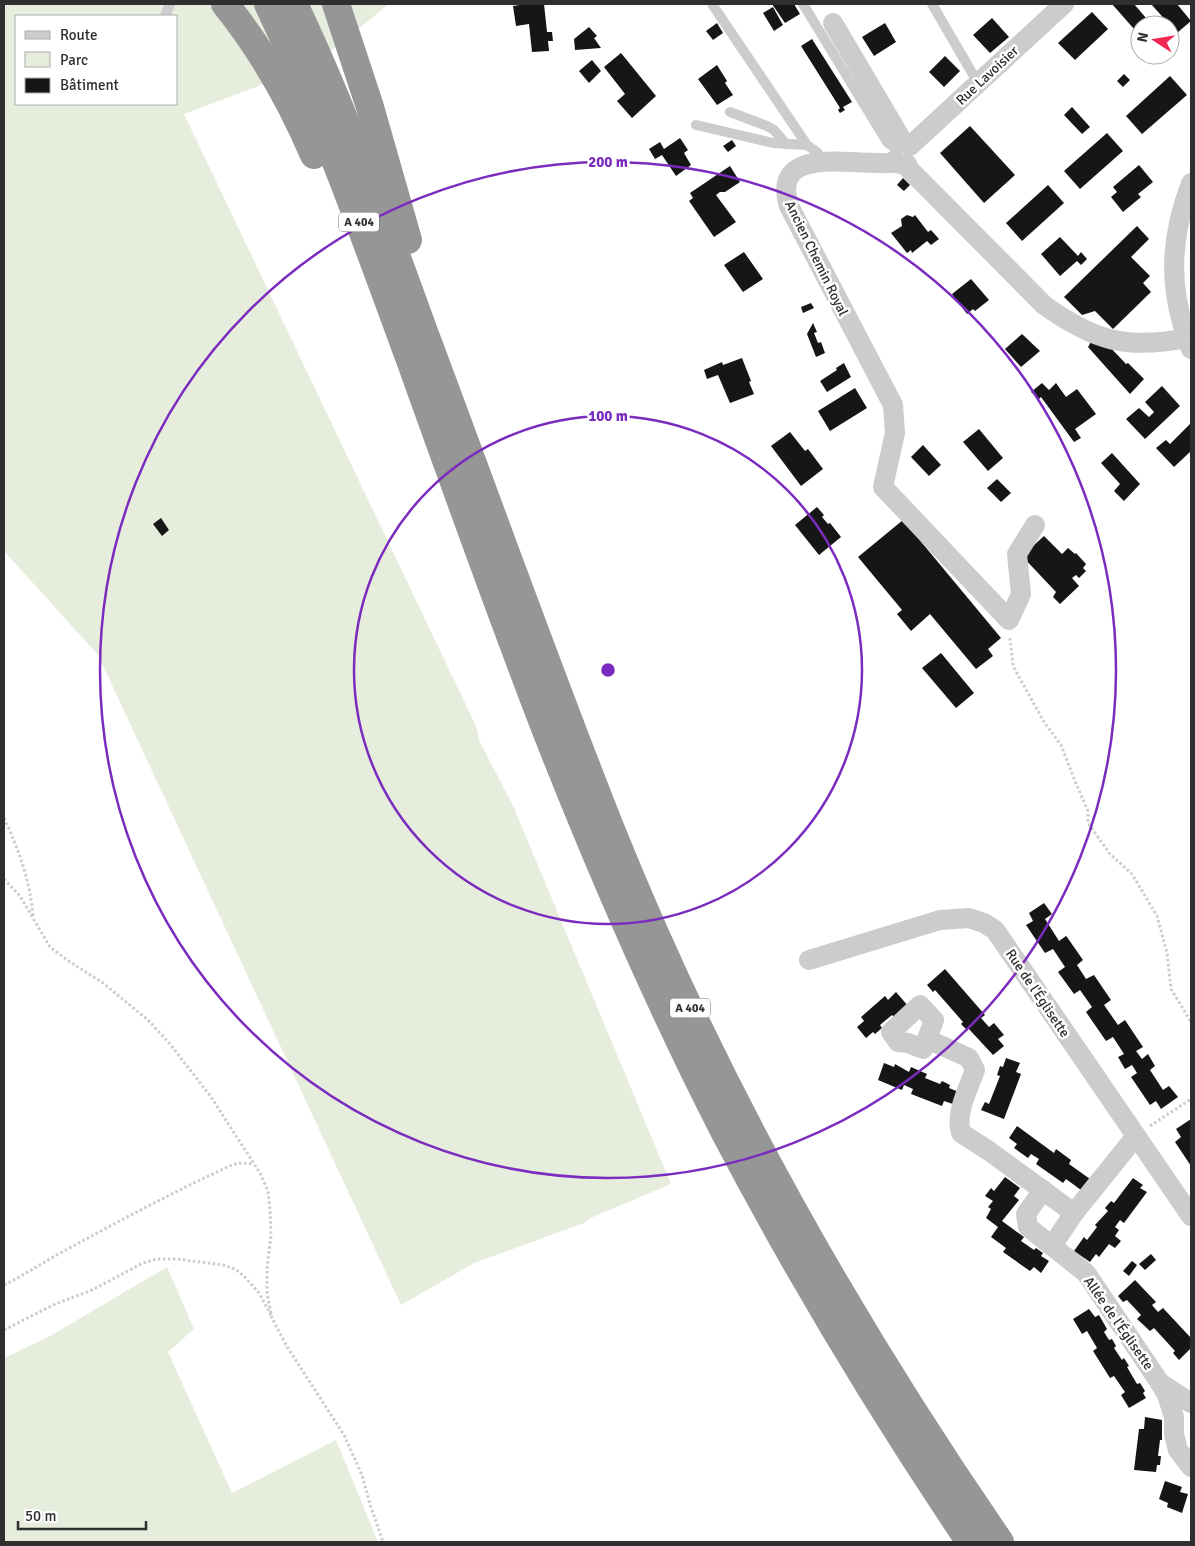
<svg xmlns="http://www.w3.org/2000/svg" width="1195" height="1546" font-family="Signika,sans-serif">
<style>
.green{fill:#e7eddc;fill-rule:evenodd}
.building{fill:#161616}
.lines{fill:none;stroke-linecap:round;stroke-linejoin:round}
.path{stroke:#ccc;stroke-width:3;stroke-dasharray:2.5 2.5;stroke-linecap:butt}
.service{stroke:#ccc;stroke-width:10}
.minor{stroke:#ccc;stroke-width:20}
.motorway{stroke:#969696;stroke-width:28}
.ring{fill:none;stroke:#7b2cbf;stroke-width:2.5}
.labels{text-anchor:middle;stroke-width:5;stroke-linejoin:round;paint-order:stroke}
.shield{fill:#fff;stroke:#6d6d6d;stroke-width:1}
.shield-label{font-size:12px;font-weight:bold;fill:#2f2f2f}
.street-label{font-size:14px;fill:#2f2f2f;stroke:#fff}
.centre{fill:#7b2cbf;stroke:#fff;stroke-width:2.5}
.ring-label{font-size:15px;text-anchor:middle;font-weight:bold;fill:#7b2cbf;stroke:#fff;stroke-width:5;stroke-linejoin:round;paint-order:stroke}
</style>
<rect width="100%" height="100%" fill="#fff"/>
<g class="green">
<path d="M 4,4 L 389,4 L 312,66 L 184,114 L 476,726 L 479,740 L 514,808 L 671,1184 L 593,1217 L 584,1223 L 474,1263 L 401,1305 L 98,655 L 4,551 ZM 16,16 L 176,16 L 176,104 L 16,104 Z"/>
<path d="M 167,1267 L 194,1329 L 168,1352 L 232,1493 L 336,1440 L 378,1542 L 4,1542 L 4,1358 L 52,1335 Z"/>
</g>
<g class="building">
<path d="M 526,4 L 526,5 L 544,4 L 547,32 L 552,32 L 553,41 L 548,41 L 549,51 L 532,52 L 529,24 L 516,26 L 513,6 Z"/>
<path d="M 772,4 L 794,4 L 800,14 L 785,23 Z"/>
<path d="M 1112,4 L 1134,4 L 1146,18 L 1134,29 Z"/>
<path d="M 1151,4 L 1177,4 L 1191,21 L 1177,33 Z"/>
<path d="M 773,7 L 783,25 L 774,31 L 763,13 Z"/>
<path d="M 1092,12 L 1108,29 L 1075,60 L 1058,43 Z"/>
<path d="M 992,18 L 1009,37 L 990,53 L 973,35 Z"/>
<path d="M 717,23 L 723,33 L 713,40 L 706,31 Z"/>
<path d="M 885,23 L 896,42 L 874,56 L 862,37 Z"/>
<path d="M 589,27 L 597,36 L 594,38 L 601,48 L 575,50 L 574,39 Z"/>
<path d="M 812,39 L 852,102 L 843,107 L 845,110 L 840,113 L 838,110 L 840,108 L 801,46 Z"/>
<path d="M 621,53 L 656,96 L 632,118 L 617,101 L 625,94 L 604,67 Z"/>
<path d="M 945,56 L 960,71 L 944,87 L 929,72 Z"/>
<path d="M 592,60 L 601,71 L 589,83 L 579,71 Z"/>
<path d="M 717,65 L 727,81 L 725,83 L 733,95 L 717,105 L 698,79 Z"/>
<path d="M 1124,74 L 1130,80 L 1123,87 L 1117,81 Z"/>
<path d="M 1170,76 L 1187,95 L 1142,134 L 1126,116 Z"/>
<path d="M 1072,107 L 1090,127 L 1082,134 L 1064,115 Z"/>
<path d="M 970,126 L 1015,175 L 984,203 L 940,153 Z"/>
<path d="M 1107,133 L 1123,151 L 1080,189 L 1064,171 Z"/>
<path d="M 680,138 L 688,150 L 684,153 L 691,165 L 676,176 L 662,155 L 655,159 L 649,149 L 660,142 L 664,149 Z"/>
<path d="M 732,140 L 736,146 L 728,152 L 723,146 Z"/>
<path d="M 1139,165 L 1153,182 L 1138,194 L 1141,197 L 1123,212 L 1111,197 L 1117,192 L 1113,187 Z"/>
<path d="M 730,166 L 740,182 L 725,192 L 720,192 L 716,195 L 736,222 L 714,237 L 689,201 L 693,198 L 690,193 Z"/>
<path d="M 903,178 L 910,185 L 904,191 L 897,185 Z"/>
<path d="M 1048,185 L 1064,203 L 1022,241 L 1006,223 Z"/>
<path d="M 907,215 L 913,217 L 915,215 L 928,232 L 931,230 L 939,239 L 931,245 L 927,241 L 912,253 L 911,250 L 907,253 L 891,233 L 902,226 L 901,219 Z"/>
<path d="M 1137,226 L 1149,239 L 1131,257 L 1150,276 L 1143,283 L 1151,292 L 1113,329 L 1095,311 L 1082,315 L 1064,297 Z"/>
<path d="M 1060,237 L 1078,256 L 1081,252 L 1087,259 L 1081,265 L 1077,261 L 1060,276 L 1041,254 Z"/>
<path d="M 744,252 L 763,279 L 743,292 L 724,265 Z"/>
<path d="M 971,279 L 989,300 L 975,311 L 973,309 L 967,314 L 952,294 Z"/>
<path d="M 811,303 L 814,308 L 803,313 L 801,307 Z"/>
<path d="M 813,323 L 817,332 L 814,333 L 818,343 L 821,342 L 825,353 L 816,357 L 807,334 Z"/>
<path d="M 1022,334 L 1040,351 L 1021,367 L 1005,349 Z"/>
<path d="M 1092,340 L 1109,346 L 1126,364 L 1128,363 L 1144,379 L 1130,394 L 1088,347 Z"/>
<path d="M 742,358 L 751,381 L 749,382 L 754,394 L 730,403 L 718,375 L 707,379 L 704,370 L 722,362 L 723,365 Z"/>
<path d="M 844,363 L 851,377 L 827,392 L 820,381 L 837,370 L 836,368 Z"/>
<path d="M 1042,383 L 1049,390 L 1056,383 L 1066,397 L 1077,389 L 1096,414 L 1075,429 L 1081,438 L 1074,442 L 1041,397 L 1039,399 L 1031,392 Z"/>
<path d="M 1162,386 L 1180,406 L 1145,439 L 1126,419 L 1139,408 L 1149,417 L 1154,412 L 1145,402 Z"/>
<path d="M 855,388 L 867,408 L 830,431 L 818,411 Z"/>
<path d="M 1191,423 L 1191,451 L 1174,467 L 1156,448 L 1166,440 L 1170,444 Z"/>
<path d="M 979,429 L 1003,458 L 988,471 L 963,442 Z"/>
<path d="M 790,432 L 805,451 L 808,449 L 823,469 L 801,486 L 771,446 Z"/>
<path d="M 923,445 L 941,465 L 929,476 L 911,457 Z"/>
<path d="M 1112,453 L 1140,484 L 1124,501 L 1114,491 L 1120,484 L 1101,463 Z"/>
<path d="M 997,479 L 1011,493 L 1001,502 L 987,488 Z"/>
<path d="M 817,507 L 824,515 L 822,517 L 828,524 L 830,523 L 841,537 L 819,555 L 795,525 Z"/>
<path d="M 161,518 L 169,530 L 162,536 L 153,524 Z"/>
<path d="M 903,520 L 1001,638 L 988,649 L 993,656 L 976,669 L 930,614 L 911,631 L 897,614 L 902,610 L 858,557 Z"/>
<path d="M 1044,536 L 1062,554 L 1068,548 L 1075,554 L 1076,553 L 1086,564 L 1083,568 L 1086,571 L 1079,578 L 1076,575 L 1072,578 L 1079,586 L 1060,604 L 1053,597 L 1056,592 L 1022,556 Z"/>
<path d="M 941,653 L 974,693 L 956,708 L 922,668 Z"/>
<path d="M 1044,903 L 1052,914 L 1045,919 L 1059,941 L 1066,936 L 1067,937 L 1083,960 L 1077,965 L 1086,979 L 1094,975 L 1111,1000 L 1104,1005 L 1118,1025 L 1125,1020 L 1143,1047 L 1136,1051 L 1142,1059 L 1148,1054 L 1155,1066 L 1150,1070 L 1163,1090 L 1169,1086 L 1178,1097 L 1161,1109 L 1156,1101 L 1150,1105 L 1131,1077 L 1137,1073 L 1132,1065 L 1125,1069 L 1118,1057 L 1124,1054 L 1113,1037 L 1106,1041 L 1086,1012 L 1092,1007 L 1080,990 L 1074,994 L 1058,972 L 1065,967 L 1053,949 L 1045,953 L 1026,925 L 1033,921 L 1029,913 Z"/>
<path d="M 945,969 L 985,1015 L 981,1018 L 989,1027 L 994,1023 L 1004,1035 L 998,1039 L 1004,1046 L 993,1055 L 968,1028 L 967,1030 L 961,1024 L 963,1022 L 935,990 L 933,992 L 927,985 Z"/>
<path d="M 896,992 L 909,1007 L 895,1018 L 892,1015 L 880,1025 L 882,1028 L 875,1034 L 873,1032 L 866,1038 L 857,1027 L 864,1021 L 861,1017 L 885,996 L 888,1000 Z"/>
<path d="M 1006,1058 L 1020,1063 L 1016,1072 L 1021,1074 L 1004,1119 L 981,1110 L 985,1102 L 989,1104 L 1000,1076 L 997,1075 L 1000,1066 L 1003,1067 Z"/>
<path d="M 884,1063 L 894,1067 L 895,1064 L 909,1072 L 911,1067 L 927,1074 L 925,1078 L 940,1084 L 942,1081 L 950,1085 L 949,1088 L 959,1092 L 953,1104 L 944,1101 L 942,1106 L 911,1094 L 913,1089 L 904,1085 L 902,1090 L 878,1080 Z"/>
<path d="M 1191,1119 L 1191,1166 L 1175,1142 L 1181,1137 L 1176,1129 Z"/>
<path d="M 1017,1126 L 1054,1153 L 1056,1149 L 1071,1160 L 1069,1164 L 1090,1179 L 1081,1190 L 1066,1179 L 1063,1183 L 1036,1164 L 1039,1159 L 1031,1154 L 1028,1158 L 1014,1148 L 1017,1144 L 1009,1138 Z"/>
<path d="M 1005,1177 L 1020,1188 L 1014,1196 L 1019,1200 L 1002,1221 L 1024,1237 L 1021,1241 L 1034,1250 L 1036,1248 L 1043,1253 L 1041,1256 L 1049,1261 L 1041,1273 L 1034,1267 L 1030,1271 L 1003,1252 L 1006,1248 L 991,1237 L 998,1227 L 986,1218 L 991,1209 L 988,1207 L 993,1201 L 985,1196 L 991,1188 L 994,1191 Z"/>
<path d="M 1133,1178 L 1143,1185 L 1140,1188 L 1147,1192 L 1124,1223 L 1120,1220 L 1115,1227 L 1119,1230 L 1115,1236 L 1121,1241 L 1115,1248 L 1109,1244 L 1099,1257 L 1096,1254 L 1090,1262 L 1074,1251 L 1084,1237 L 1087,1240 L 1097,1227 L 1095,1225 L 1108,1211 L 1105,1208 L 1111,1201 L 1114,1203 Z"/>
<path d="M 1151,1254 L 1156,1260 L 1145,1270 L 1139,1264 Z"/>
<path d="M 1132,1261 L 1137,1265 L 1129,1276 L 1123,1271 Z"/>
<path d="M 1135,1280 L 1156,1302 L 1152,1305 L 1158,1312 L 1163,1308 L 1191,1338 L 1191,1348 L 1179,1360 L 1173,1353 L 1175,1351 L 1154,1328 L 1150,1331 L 1137,1319 L 1141,1315 L 1127,1300 L 1123,1302 L 1118,1296 Z"/>
<path d="M 1089,1309 L 1095,1317 L 1099,1315 L 1107,1329 L 1104,1332 L 1109,1340 L 1112,1339 L 1116,1346 L 1114,1348 L 1122,1360 L 1124,1358 L 1129,1366 L 1127,1367 L 1137,1384 L 1140,1383 L 1145,1391 L 1143,1393 L 1146,1398 L 1129,1408 L 1121,1395 L 1125,1392 L 1114,1376 L 1110,1378 L 1093,1351 L 1097,1348 L 1087,1331 L 1082,1334 L 1073,1319 Z"/>
<path d="M 1145,1417 L 1162,1420 L 1162,1440 L 1160,1440 L 1158,1456 L 1161,1456 L 1160,1465 L 1157,1465 L 1156,1472 L 1134,1470 L 1139,1429 L 1144,1429 Z"/>
<path d="M 1165,1481 L 1182,1487 L 1180,1492 L 1188,1494 L 1182,1513 L 1167,1507 L 1168,1503 L 1159,1499 Z"/>
</g>
<g class="lines">
<g class="path">
<path d="M 1010,638 L 1013,666 L 1044,722 L 1061,745 L 1075,781 L 1088,811 L 1088,823 L 1110,854 L 1132,874 L 1157,916 L 1167,953 L 1171,989 L 1191,1022"/>
<path d="M 4,818 C 19,850 30,881 33,916"/>
<path d="M 4,879 L 20,896 L 50,947 L 67,960 L 103,983 L 148,1020 L 170,1044 L 211,1097 L 260,1173 L 268,1191 L 270,1211 L 271,1235 L 267,1269 L 267,1293 L 272,1318 L 286,1345 L 344,1435 L 362,1475 L 370,1504 L 383,1542"/>
<path d="M 1150,1126 L 1191,1099"/>
<path d="M 4,1285 C 25,1275 43,1262 64,1251 C 119,1221 175,1191 232,1165 L 239,1163 L 254,1164"/>
<path d="M 4,1330 L 53,1305 L 92,1290 L 143,1263 L 157,1259 L 177,1259 L 223,1265 L 235,1269 L 244,1276 L 259,1293 L 271,1315"/>
</g>
<g class="service">
<path d="M 712,4 L 807,145 L 818,153 L 820,161"/>
<path d="M 803,4 L 887,142 L 895,148"/>
<path d="M 932,4 L 978,83"/>
<path d="M 165,16 L 170,4"/>
<path d="M 730,112 L 767,126 L 774,130 L 786,144"/>
<path d="M 696,125 L 773,143 L 807,145"/>
</g>
<g class="minor">
<path d="M 833,23 L 902,140 L 902,143"/>
<path d="M 910,146 L 1064,4"/>
<path d="M 1191,183 C 1169,241 1168,291 1191,349"/>
<path d="M 1035,525 L 1017,554 L 1021,594 L 1009,620 L 883,487 L 895,433 L 893,405 L 789,206 C 774,158 822,161 853,162 C 866,163 879,163 892,163 L 895,160 L 899,164 L 907,164 L 909,169 L 1044,305 C 1094,341 1127,350 1187,338"/>
<path d="M 809,960 L 940,920 L 969,918 L 984,923 L 995,930 L 1191,1216"/>
<path d="M 927,1039 L 934,1020 L 920,1005 L 891,1032 L 898,1042 L 908,1043 L 923,1049 L 927,1039 L 969,1058 L 975,1070 C 968,1090 955,1113 961,1133 L 989,1151 L 1074,1213"/>
<path d="M 1043,1190 L 1026,1214 L 1028,1227 L 1086,1273 L 1160,1383 L 1167,1395 L 1174,1417 L 1174,1434 L 1178,1450 L 1191,1467"/>
<path d="M 1052,1246 L 1074,1213 L 1136,1136"/>
<path d="M 1160,1383 L 1191,1403"/>
</g>
<g class="motorway">
<path d="M 225,4 C 263,51 290,99 314,155"/>
<path d="M 268,4 C 323,120 366,240 410,360 C 454,483 498,606 545,728 C 599,866 658,1002 725,1133 C 799,1274 881,1410 970,1542"/>
<path d="M 294,4 C 344,109 383,219 423,329 C 486,497 546,666 612,832 C 713,1083 847,1320 1000,1542"/>
<path d="M 336,4 L 370,107 L 408,240"/>
</g>
</g>
<g class="ring">
<circle cx="608" cy="670" r="254"/>
<circle cx="608" cy="670" r="508"/>
</g>
<g class="labels">
<g class="shield">
<rect x="339" y="212.5" width="40" height="19" rx="4"/>
<rect x="670" y="998.5" width="40" height="19" rx="4"/>
</g>
<g class="shield-label">
<text x="359" y="226">A 404</text>
<text x="690" y="1012">A 404</text>
</g>
<g class="street-label">
<text transform="translate(987 75) rotate(-43)" y="5">Rue Lavoisier</text>
<text transform="translate(817 258) rotate(64)" y="5">Ancien Chemin Royal</text>
<text transform="translate(1038 993) rotate(56)" y="5">Rue de l'Églisette</text>
<text transform="translate(1119 1323) rotate(55)" y="5">Allée de l'Églisette</text>
</g>
</g>
<circle cx="608" cy="670" r="8" class="centre"/>
<g class="ring-label">
<text x="608" y="167">200 m</text>
<text x="608" y="421">100 m</text>
</g>
<rect width="1195" height="1546" fill="none" stroke="#2f2f2f" stroke-width="10"/>
<rect x="15" y="15" width="162" height="90" fill="#ffffff" stroke="#acacac"/>
<rect x="25" y="31" width="25" height="8" fill="#cccccc" stroke="#acacac"/>
<text x="60" y="40" font-size="15" fill="#2f2f2f">Route</text>
<rect x="25" y="52" width="25" height="15" fill="#e7eddc" stroke="#acacac"/>
<text x="60" y="65" font-size="15" fill="#2f2f2f">Parc</text>
<rect x="25" y="78" width="25" height="15" fill="#161616" stroke="#acacac"/>
<text x="60" y="90" font-size="15" fill="#2f2f2f">Bâtiment</text>
<g transform="translate(1155 40) rotate(282)"><circle r="24" fill="#ffffff" stroke="#acacac"/>
<path d="M0-4L9 19L0 12L-9 19Z" fill="#ef2752"/>
<text y="-8" font-size="14" font-weight="bold" text-anchor="middle" fill="#2f2f2f">N</text>
</g>
<path d="M18 1521v8h128v-8" fill="none" stroke="#2f2f2f" stroke-width="2.5"/>
<text x="25" y="1521" font-size="15" fill="#2f2f2f" stroke="#ffffff" stroke-width="4" paint-order="stroke">50 m</text>
</svg>
